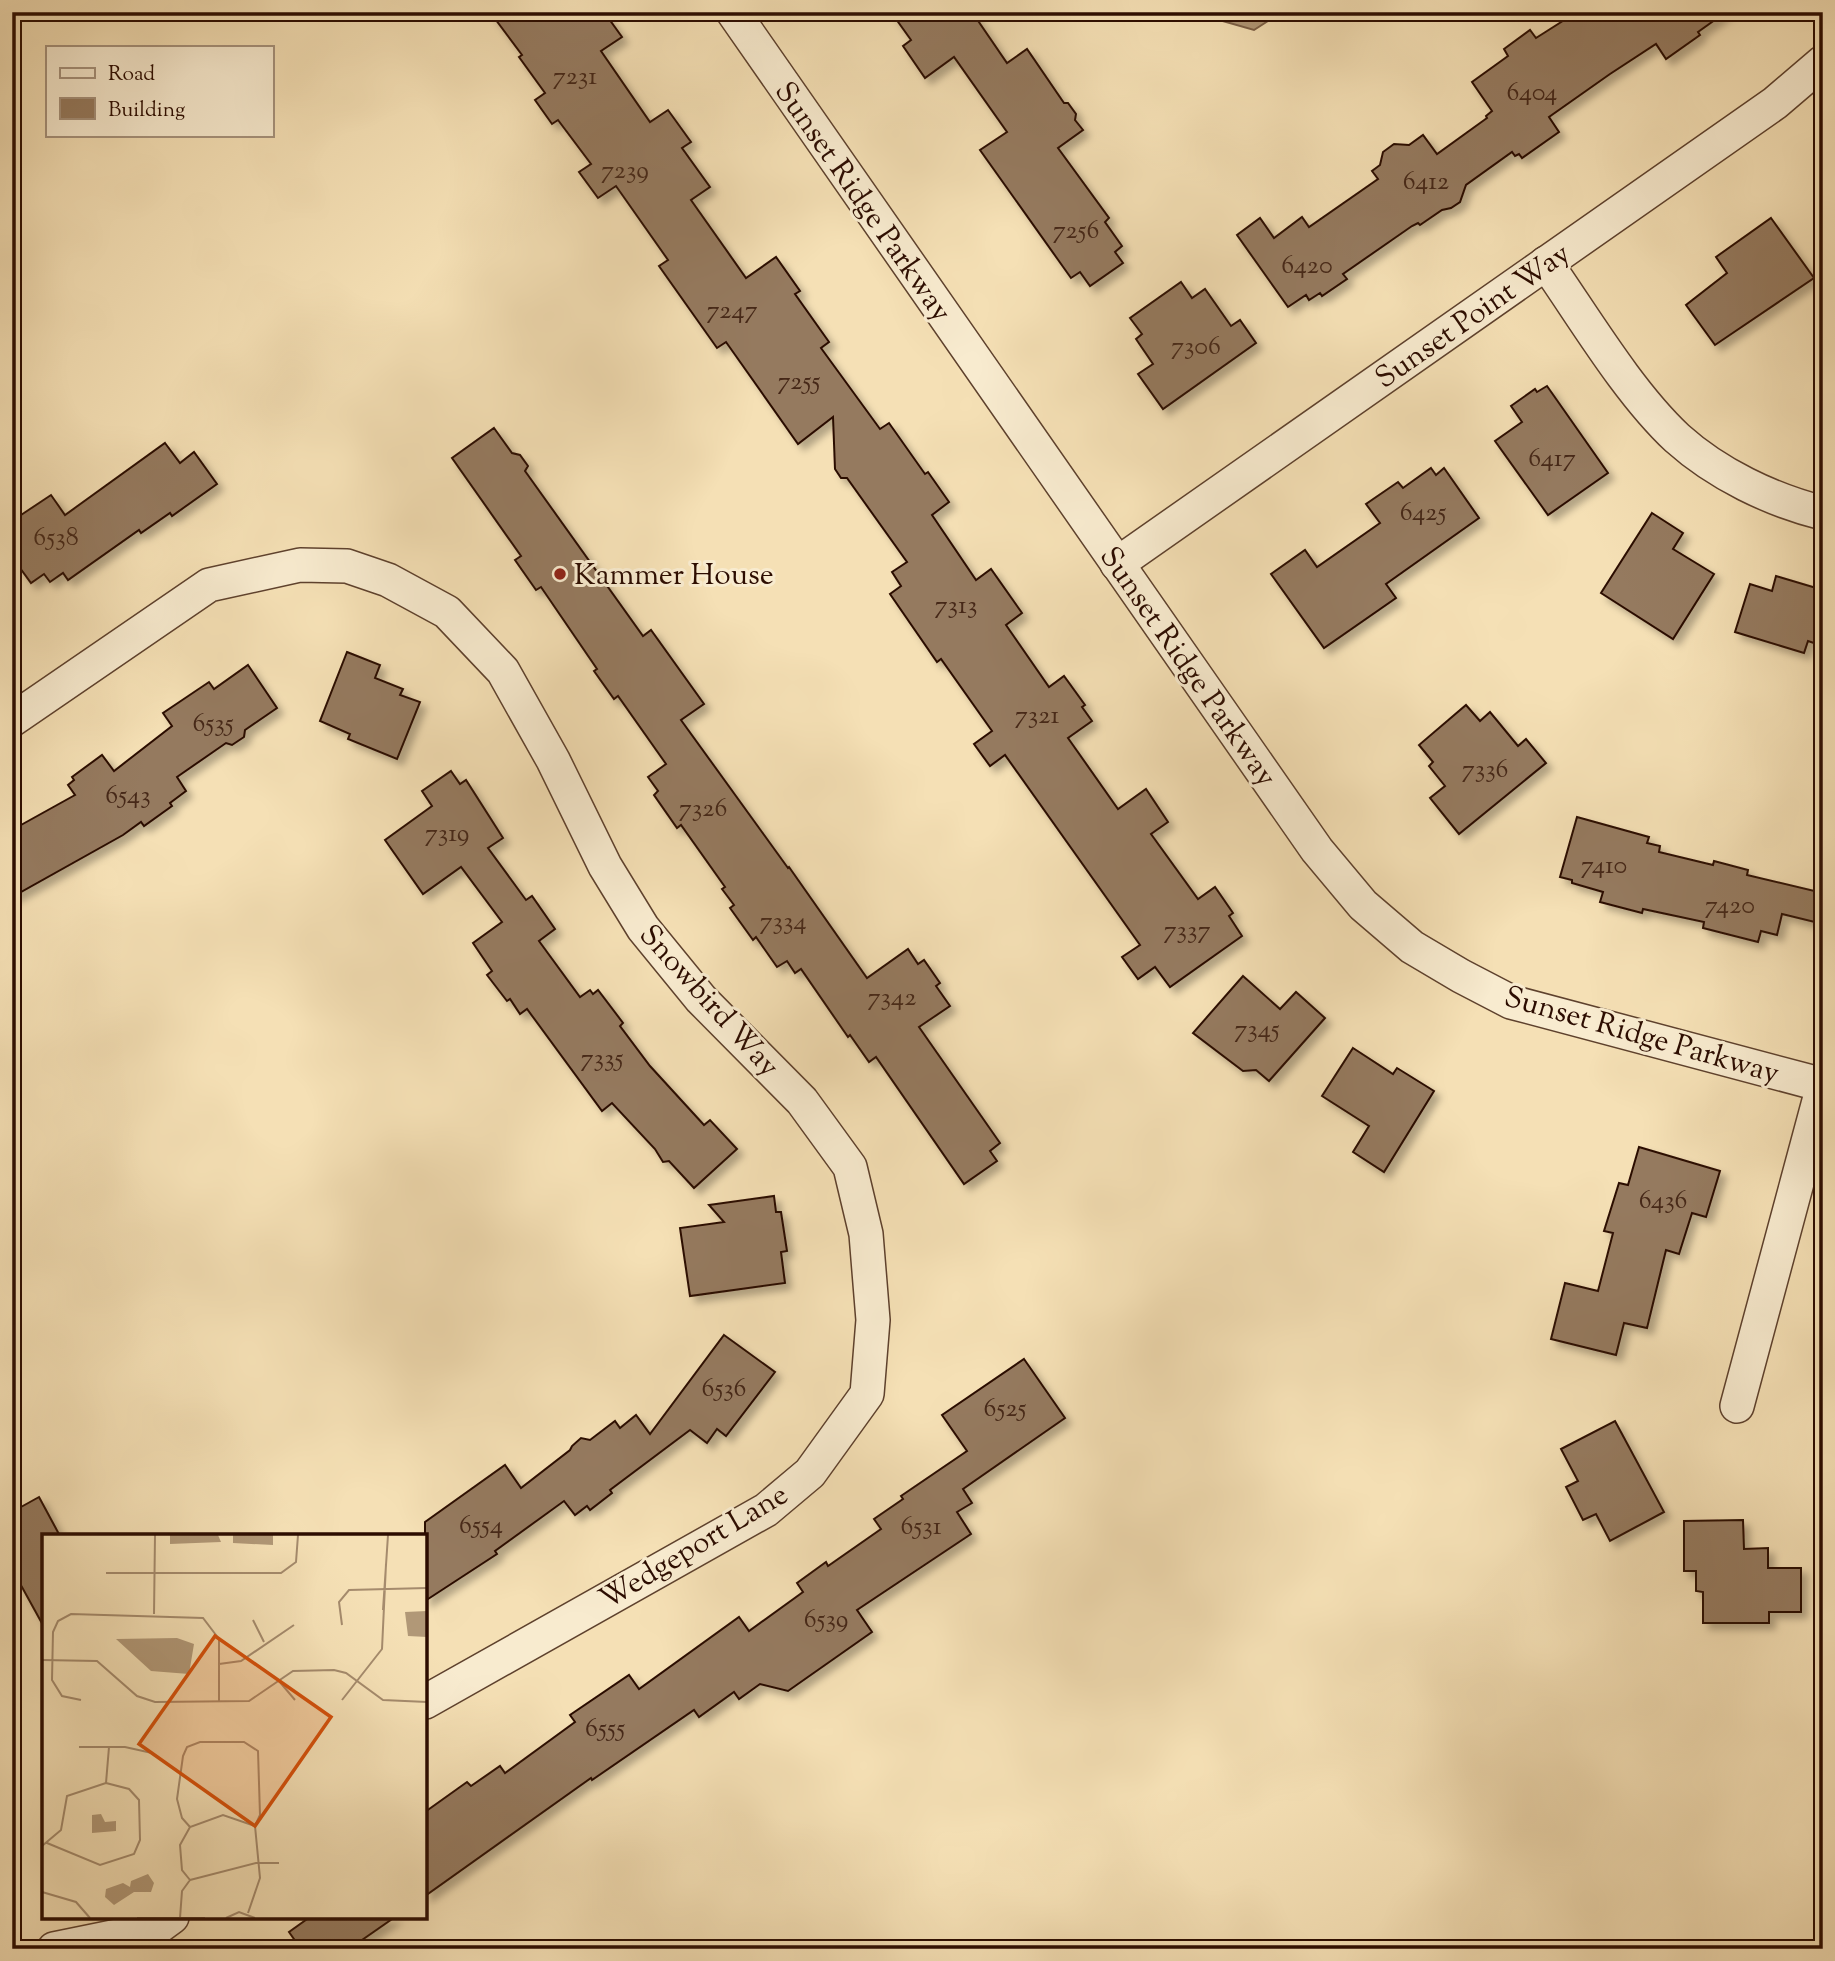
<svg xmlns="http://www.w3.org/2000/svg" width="1835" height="1961" font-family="'Sorts Mill Goudy',serif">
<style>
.water{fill:#b19877;stroke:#7c6047;stroke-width:2}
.building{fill:#957a5e;stroke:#2c0c00;stroke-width:2;filter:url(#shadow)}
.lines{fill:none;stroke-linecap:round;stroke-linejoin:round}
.street-casing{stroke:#5e412d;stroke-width:36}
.street{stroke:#f8ebcf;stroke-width:33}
.poi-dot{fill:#8f2418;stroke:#f8ebcf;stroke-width:2.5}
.labels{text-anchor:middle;stroke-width:6;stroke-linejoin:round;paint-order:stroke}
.number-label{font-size:26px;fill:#462818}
.street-label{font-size:30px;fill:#2c0c00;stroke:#f8ebcf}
.poi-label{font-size:30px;fill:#2c0c00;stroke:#f8ebcf;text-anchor:start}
.inset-road{fill:none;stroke:#a58b6d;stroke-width:2}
.view{fill:#d5510b;fill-opacity:0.15;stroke:#d5510b;stroke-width:3.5}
.inset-edge{fill:none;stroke:#2c0c00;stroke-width:3.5}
</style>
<defs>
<filter id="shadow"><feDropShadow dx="6" dy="6" stdDeviation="3.5" flood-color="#0004"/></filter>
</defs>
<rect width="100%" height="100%" fill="#f5e0b5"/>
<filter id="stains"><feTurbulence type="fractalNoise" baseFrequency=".00286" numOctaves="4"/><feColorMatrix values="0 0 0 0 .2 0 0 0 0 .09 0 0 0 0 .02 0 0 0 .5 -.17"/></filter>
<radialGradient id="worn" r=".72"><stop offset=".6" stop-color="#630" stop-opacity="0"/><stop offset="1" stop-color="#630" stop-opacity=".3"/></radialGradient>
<path class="water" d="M 1191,12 L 1282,12 L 1254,30 Z"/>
<g class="building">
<path d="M 490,12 L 604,12 L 622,37 L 601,51 L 650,122 L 668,110 L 691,142 L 682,148 L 710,187 L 691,200 L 746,278 L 776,257 L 800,291 L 795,294 L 829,342 L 821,348 L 880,429 L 889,423 L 925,474 L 928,472 L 949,502 L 932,515 L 976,580 L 991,569 L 1022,613 L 1006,625 L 1049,687 L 1064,676 L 1085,705 L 1082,707 L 1092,721 L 1068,738 L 1118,809 L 1146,789 L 1168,822 L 1151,834 L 1198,899 L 1215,887 L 1233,913 L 1229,916 L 1242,936 L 1170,987 L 1155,967 L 1138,979 L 1122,957 L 1140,945 L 1005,755 L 990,766 L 974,744 L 992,731 L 941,659 L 937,662 L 890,594 L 901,586 L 892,572 L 907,562 L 847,478 L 841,478 L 835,469 L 833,417 L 798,444 L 726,342 L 717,348 L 659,266 L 668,260 L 616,186 L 598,198 L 579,172 L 591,164 L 558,120 L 552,124 L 535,100 L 545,93 L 519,57 L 522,55 Z"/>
<path d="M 891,12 L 972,12 L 1007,63 L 1027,49 L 1064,103 L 1068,103 L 1076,114 L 1075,120 L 1083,130 L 1058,148 L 1109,218 L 1105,222 L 1122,246 L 1115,252 L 1123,263 L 1090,286 L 1080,272 L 1071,278 L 980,150 L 1007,132 L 954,57 L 925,78 L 903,46 L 911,40 Z"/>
<path d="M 1577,12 L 1726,12 L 1698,32 L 1700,35 L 1666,59 L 1656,44 L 1610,74 L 1549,117 L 1559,132 L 1522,158 L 1519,154 L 1515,156 L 1512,152 L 1466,185 L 1460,202 L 1451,208 L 1442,210 L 1420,225 L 1418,223 L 1412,226 L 1343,274 L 1347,279 L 1322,296 L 1320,293 L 1309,300 L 1306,295 L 1288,307 L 1237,235 L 1260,218 L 1274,238 L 1302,217 L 1309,227 L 1378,179 L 1372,171 L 1380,165 L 1383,152 L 1394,144 L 1409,145 L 1423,135 L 1437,154 L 1487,118 L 1486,116 L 1492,111 L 1472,82 L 1508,56 L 1504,49 L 1530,30 L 1536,38 Z"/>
<path d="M 1771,218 L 1814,278 L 1715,345 L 1686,305 L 1727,273 L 1716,257 Z"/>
<path d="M 1181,282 L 1192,298 L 1205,289 L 1231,326 L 1240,320 L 1256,343 L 1163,409 L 1138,374 L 1153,364 L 1136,339 L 1142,334 L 1130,318 Z"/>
<path d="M 1547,386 L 1608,473 L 1548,515 L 1495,441 L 1522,422 L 1511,406 L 1535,389 L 1537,392 Z"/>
<path d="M 494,428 L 512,453 L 520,455 L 528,466 L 525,471 L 643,636 L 651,630 L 704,704 L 681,720 L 788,868 L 789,867 L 867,978 L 908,949 L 918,964 L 924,960 L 940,983 L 936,986 L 950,1006 L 919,1027 L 1000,1143 L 990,1151 L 997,1161 L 964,1184 L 876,1057 L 869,1062 L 850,1035 L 848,1037 L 801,969 L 795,973 L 787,961 L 777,967 L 756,937 L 753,940 L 730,908 L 734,905 L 722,889 L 725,887 L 681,825 L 677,828 L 654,795 L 658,791 L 648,777 L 666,764 L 618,696 L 614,699 L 594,671 L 597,669 L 541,587 L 536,590 L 515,560 L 521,556 L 452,458 Z"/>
<path d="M 165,443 L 180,463 L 194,452 L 217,484 L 172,516 L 170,513 L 141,533 L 139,530 L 68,580 L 63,573 L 50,582 L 44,574 L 31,583 L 12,557 L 12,521 L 51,495 L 65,515 Z"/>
<path d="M 1431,468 L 1436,475 L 1444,468 L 1479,518 L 1386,584 L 1396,598 L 1324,648 L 1271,574 L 1305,550 L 1317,567 L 1380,523 L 1366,504 L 1398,482 L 1403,488 Z"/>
<path d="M 1652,513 L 1683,533 L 1673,549 L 1714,574 L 1673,639 L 1601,593 Z"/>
<path d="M 1776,576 L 1823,590 L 1823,646 L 1808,641 L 1804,653 L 1735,632 L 1750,584 L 1772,591 Z"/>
<path d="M 347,652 L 380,665 L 375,678 L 403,689 L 400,695 L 420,702 L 397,759 L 348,739 L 350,734 L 320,721 Z"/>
<path d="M 248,665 L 277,708 L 245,730 L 244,737 L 232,745 L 226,743 L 177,777 L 186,791 L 170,803 L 172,806 L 144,826 L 141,822 L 123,835 L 12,897 L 12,830 L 75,795 L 68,785 L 74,780 L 72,777 L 102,755 L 114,771 L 172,726 L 163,713 L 209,682 L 214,689 Z"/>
<path d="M 1466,705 L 1480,721 L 1490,712 L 1518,746 L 1526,739 L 1546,763 L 1459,834 L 1430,798 L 1445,786 L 1429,766 L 1433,762 L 1419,745 Z"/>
<path d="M 451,771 L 460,784 L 466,780 L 503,838 L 488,848 L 526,900 L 532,896 L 555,929 L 539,941 L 580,997 L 590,990 L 593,994 L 598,990 L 623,1023 L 620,1026 L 650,1066 L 704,1125 L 710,1120 L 737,1149 L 694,1188 L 669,1161 L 663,1162 L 655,1149 L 612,1103 L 602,1111 L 527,1009 L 520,1014 L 510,999 L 507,1001 L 487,975 L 492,971 L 473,943 L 502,922 L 461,867 L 423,894 L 385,840 L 432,806 L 422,791 Z"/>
<path d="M 1577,817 L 1649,837 L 1647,843 L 1660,846 L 1659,852 L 1713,865 L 1714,861 L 1748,870 L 1747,875 L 1823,893 L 1823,924 L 1782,914 L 1777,935 L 1761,931 L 1758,942 L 1703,928 L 1704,922 L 1643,909 L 1642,913 L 1600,902 L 1603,892 L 1572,883 L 1572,880 L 1560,877 Z"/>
<path d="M 1243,976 L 1280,1009 L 1296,992 L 1325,1018 L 1269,1081 L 1256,1070 L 1243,1071 L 1193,1033 Z"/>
<path d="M 1353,1048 L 1393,1074 L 1397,1068 L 1434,1091 L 1384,1172 L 1353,1152 L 1369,1126 L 1322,1096 Z"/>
<path d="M 1639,1147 L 1720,1171 L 1706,1217 L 1692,1213 L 1679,1254 L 1666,1250 L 1647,1328 L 1624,1323 L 1616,1355 L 1551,1339 L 1565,1283 L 1598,1291 L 1613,1233 L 1604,1231 L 1619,1183 L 1628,1185 Z"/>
<path d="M 774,1196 L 776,1212 L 781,1212 L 787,1251 L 781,1252 L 785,1283 L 690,1296 L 680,1228 L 724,1222 L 709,1205 Z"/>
<path d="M 724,1335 L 775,1372 L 726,1436 L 717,1429 L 707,1443 L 690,1430 L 610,1490 L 612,1493 L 590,1510 L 587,1506 L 575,1515 L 564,1501 L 495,1551 L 497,1554 L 425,1601 L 425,1522 L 505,1465 L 521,1488 L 570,1450 L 572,1446 L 581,1438 L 590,1440 L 615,1421 L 620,1428 L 636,1415 L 650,1434 Z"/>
<path d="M 1024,1359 L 1065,1418 L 963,1489 L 972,1503 L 957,1512 L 971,1534 L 857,1610 L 872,1632 L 788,1691 L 760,1684 L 739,1699 L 734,1692 L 699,1717 L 694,1710 L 592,1780 L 591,1778 L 425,1896 L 425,1812 L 467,1782 L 471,1786 L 500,1766 L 505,1773 L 575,1722 L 570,1715 L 629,1675 L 639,1689 L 739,1617 L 749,1631 L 803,1592 L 797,1583 L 826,1562 L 828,1566 L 881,1529 L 874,1519 L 903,1499 L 901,1496 L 967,1451 L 942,1415 Z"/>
<path d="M 1615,1421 L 1664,1512 L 1610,1541 L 1596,1514 L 1583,1520 L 1566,1487 L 1578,1481 L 1561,1449 Z"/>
<path d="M 39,1497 L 60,1536 L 44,1536 L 44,1627 L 12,1569 L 12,1512 Z"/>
<path d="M 1743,1520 L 1744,1549 L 1768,1548 L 1768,1568 L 1801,1568 L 1801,1612 L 1769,1612 L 1769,1623 L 1703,1623 L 1703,1592 L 1696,1591 L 1696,1571 L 1684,1571 L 1684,1521 Z"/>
<path d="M 310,1917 L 395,1917 L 349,1949 L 301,1949 L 289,1932 Z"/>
</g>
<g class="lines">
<defs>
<g id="street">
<path d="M 733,12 L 1317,850 L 1363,905 L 1412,947 L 1461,976 L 1511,1002 L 1823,1085"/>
<path d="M 1546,263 C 1585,319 1628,392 1677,438 C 1717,474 1771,500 1823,513"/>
<path d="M 1117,564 L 1775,103 L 1823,62"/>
<path d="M 12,720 L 209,585 L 300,565 L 347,566 L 388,580 L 447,612 L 503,671 L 553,760 L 605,866 L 643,928 L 701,999 L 802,1101 L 850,1167 L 866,1234 L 873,1320 L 867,1394 L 810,1473 L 766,1510 L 425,1702"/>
<path d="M 1737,1406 L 1823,1086"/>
<path d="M 54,1949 L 157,1928 L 172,1917"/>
</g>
</defs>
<use href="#street" class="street-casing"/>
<use href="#street" class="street"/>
</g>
<circle class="poi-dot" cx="560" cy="574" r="7"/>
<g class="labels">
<g class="number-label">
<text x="575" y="84">7231</text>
<text x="1532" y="100">6404</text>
<text x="625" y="178">7239</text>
<text x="1426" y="189">6412</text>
<text x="1076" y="238">7256</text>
<text x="1307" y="273">6420</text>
<text x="732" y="318">7247</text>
<text x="1196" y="354">7306</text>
<text x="799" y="389">7255</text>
<text x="1552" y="466">6417</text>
<text x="1423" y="520">6425</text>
<text x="56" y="545">6538</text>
<text x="956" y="613">7313</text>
<text x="1037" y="723">7321</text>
<text x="213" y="731">6535</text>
<text x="1485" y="777">7336</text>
<text x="128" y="803">6543</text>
<text x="703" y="816">7326</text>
<text x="447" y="841">7319</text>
<text x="1604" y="873">7410</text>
<text x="1730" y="913">7420</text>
<text x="783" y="929">7334</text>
<text x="1187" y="938">7337</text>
<text x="892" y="1005">7342</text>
<text x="1257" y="1037">7345</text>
<text x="602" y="1066">7335</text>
<text x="1663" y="1208">6436</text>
<text x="724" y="1396">6536</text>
<text x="1005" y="1416">6525</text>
<text x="481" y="1533">6554</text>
<text x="921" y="1534">6531</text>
<text x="826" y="1627">6539</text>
<text x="605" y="1736">6555</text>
</g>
<g class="street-label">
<text transform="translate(864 201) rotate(55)" y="10">Sunset Ridge Parkway</text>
<text transform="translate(1472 315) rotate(-35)" y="10">Sunset Point Way</text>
<text transform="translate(1189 666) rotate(55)" y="10">Sunset Ridge Parkway</text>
<text transform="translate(710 1000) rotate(48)" y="10">Snowbird Way</text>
<text transform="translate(1642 1034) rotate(16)" y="10">Sunset Ridge Parkway</text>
<text transform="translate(693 1546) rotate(-31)" y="10">Wedgeport Lane</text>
</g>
<g class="poi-label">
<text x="574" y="584">Kammer House</text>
</g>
</g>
<g transform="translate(42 1534)">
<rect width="385" height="385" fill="#f5e0b5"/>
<path d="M 128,1 L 176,1 L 179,8 L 128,10 ZM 231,1 L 231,11 L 191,9 L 191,1 ZM 385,77 L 385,103 L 366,102 L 363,78 ZM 135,104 L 152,110 L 147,140 L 109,137 L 74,105 ZM 59,280 L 63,288 L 74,287 L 74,297 L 50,299 L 50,281 ZM 106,340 L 112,349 L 109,358 L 92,358 L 72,371 L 63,363 L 64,355 L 81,349 L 88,353 L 89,347 Z" fill="#b19877"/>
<path class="inset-road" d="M 64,39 L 239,39 L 254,28 L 256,1M 341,76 L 346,1M 112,80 L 113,1M 211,86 L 222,108M 300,91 L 297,68 L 307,56 L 385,54M 0,126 L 55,127 L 95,162 L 113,168 L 207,167 L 251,137 L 292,136 L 304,139 L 341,166 L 385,168M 177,130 L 199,127 L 252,91M 237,147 L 253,166M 39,166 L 20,162 L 10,146 L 11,98 L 16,87 L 29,80 L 161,84 L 177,105 L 177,168M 300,166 L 340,115 L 344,30M 37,213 L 83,213 L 110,219M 148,293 L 140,284 L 135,265 L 141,222 L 145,213 L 158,208 L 202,208 L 216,217 L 218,281 L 213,292M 5,309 L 58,331 L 92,320 L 98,306 L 97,266 L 87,255 L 64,249M 0,312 L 19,296 L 25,262 L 64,249 L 67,213M 148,346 L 140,336 L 138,311 L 148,293 L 181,281 L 213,292M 148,346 L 214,329 L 237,329M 0,358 L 34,368 L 48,384M 206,379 L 218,344 L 213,292M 95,384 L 163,384M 138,384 L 140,357 L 148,346M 184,384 L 197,378 L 213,384"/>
<path class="view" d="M 173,102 L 289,183 L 213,292 L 97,210 Z"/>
<rect width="385" height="385" class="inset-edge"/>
</g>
<rect width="1835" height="1961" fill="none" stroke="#f5e0b5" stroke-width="42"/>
<rect x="14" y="14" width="1807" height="1933" fill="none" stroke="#2c0c00" stroke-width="3.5"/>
<rect x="21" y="21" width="1793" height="1919" fill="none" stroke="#2c0c00" stroke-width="2"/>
<rect x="46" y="46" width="228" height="91" fill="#f8ebcf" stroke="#a6927c" stroke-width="2"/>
<rect x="60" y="68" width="35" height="10" fill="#f8ebcf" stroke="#a6927c" stroke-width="2"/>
<text x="108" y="80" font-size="21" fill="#2c0c00">Road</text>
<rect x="60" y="98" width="35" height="21" fill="#957a5e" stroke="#a6927c" stroke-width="2"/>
<text x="108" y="116" font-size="21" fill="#2c0c00">Building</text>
<rect width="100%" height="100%" filter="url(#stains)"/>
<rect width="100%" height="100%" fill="url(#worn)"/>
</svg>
